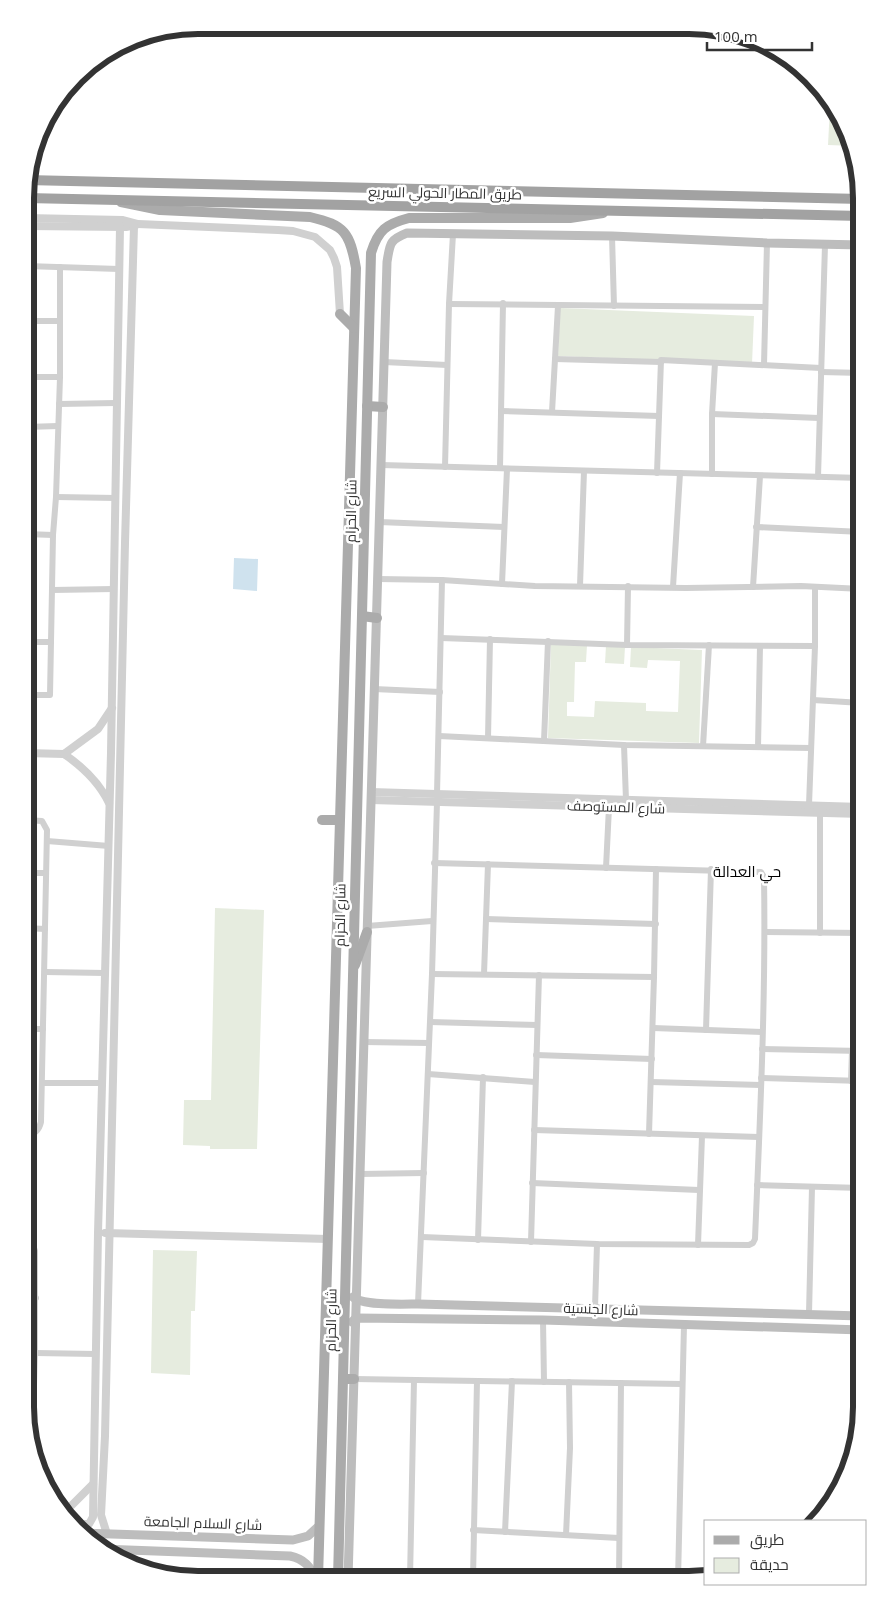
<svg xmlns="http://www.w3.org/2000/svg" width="887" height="1605" font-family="'Open Sans',Cairo,sans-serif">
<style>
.green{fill:#e6ecdf}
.water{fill:#cfe2ee}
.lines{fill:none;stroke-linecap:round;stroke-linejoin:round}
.minor{stroke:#d0d0d0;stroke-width:6}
.tertiary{stroke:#d0d0d0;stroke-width:8}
.secondary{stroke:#bdbdbd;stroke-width:9}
.primary{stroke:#ababab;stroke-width:10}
.trunk{stroke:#a2a2a2;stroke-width:10}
.labels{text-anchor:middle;stroke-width:5;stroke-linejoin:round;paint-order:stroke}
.street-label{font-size:14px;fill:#333;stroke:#fff}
.neighbourhood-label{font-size:15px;fill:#000;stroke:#fff}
.rim{fill:none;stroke:#333;stroke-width:6}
</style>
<rect width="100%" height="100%" fill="#fff"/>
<g class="green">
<path d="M 830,107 L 853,142 L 853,146 L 828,145 Z"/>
<path d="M 560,308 L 754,316 L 752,364 L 558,356 Z"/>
<path d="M 551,644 L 587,645 L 586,662 L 575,662 L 574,702 L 567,702 L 567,716 L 594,717 L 595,701 L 646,703 L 646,711 L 678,712 L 680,661 L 648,660 L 647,668 L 630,667 L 631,647 L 702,650 L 699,743 L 548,738 Z"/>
<path d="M 606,646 L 625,647 L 624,664 L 605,663 Z"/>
<path d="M 215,908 L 264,910 L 257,1149 L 210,1149 L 210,1146 L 183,1145 L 184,1100 L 211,1100 Z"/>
<path d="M 153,1250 L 197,1251 L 195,1311 L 191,1311 L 190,1375 L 151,1373 Z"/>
</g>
<path class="water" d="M 234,558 L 258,559 L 257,591 L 233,589 Z"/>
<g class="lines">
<g class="minor">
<path d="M 612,236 L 614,306"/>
<path d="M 26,266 L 119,269"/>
<path d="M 449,304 L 764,307"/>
<path d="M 26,321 L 60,321"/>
<path d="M 555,359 L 661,362"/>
<path d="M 384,362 L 447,365"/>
<path d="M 764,365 L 767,243"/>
<path d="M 821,372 L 862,373"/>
<path d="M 26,377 L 60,377"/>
<path d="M 59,404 L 116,403"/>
<path d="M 501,411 L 659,416"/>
<path d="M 552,412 L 558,306"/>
<path d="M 712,414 L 819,418"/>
<path d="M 26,427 L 58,426"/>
<path d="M 381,465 L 862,478"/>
<path d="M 445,467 L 449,304 L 453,234"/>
<path d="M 500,468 L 503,303"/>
<path d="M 657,473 L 661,360 L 821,368"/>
<path d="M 712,474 L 712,414 L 715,363"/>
<path d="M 818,477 L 825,245"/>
<path d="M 56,497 L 116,498"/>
<path d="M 379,522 L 504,527"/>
<path d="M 756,527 L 862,532"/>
<path d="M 26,534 L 53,535"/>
<path d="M 378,579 L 442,580 L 535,586 L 686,588 L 801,586 L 862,589"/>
<path d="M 502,584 L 507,469"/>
<path d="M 580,586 L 584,471"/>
<path d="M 673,587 L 680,473"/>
<path d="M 753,587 L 760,476"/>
<path d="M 52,590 L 114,589"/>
<path d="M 441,638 L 627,645 L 815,646"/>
<path d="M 26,642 L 51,642"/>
<path d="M 627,645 L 628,586"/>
<path d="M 374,689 L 440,692"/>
<path d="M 26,695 L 50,695 L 53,535 L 56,497 L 60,377 L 60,267"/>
<path d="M 813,700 L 862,703"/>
<path d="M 439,736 L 624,745 L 811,748"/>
<path d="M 488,738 L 490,639"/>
<path d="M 544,741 L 548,641"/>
<path d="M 624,745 L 626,800"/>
<path d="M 703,746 L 709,645"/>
<path d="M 758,747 L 760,646"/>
<path d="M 437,794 L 442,580"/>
<path d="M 809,805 L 815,646 L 815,587"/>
<path d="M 47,841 L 109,846"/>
<path d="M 606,868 L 609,807"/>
<path d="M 26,873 L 46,873"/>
<path d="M 486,919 L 656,924"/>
<path d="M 367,926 L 432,921"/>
<path d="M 26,928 L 45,929"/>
<path d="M 765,932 L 862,933"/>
<path d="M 820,933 L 820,812"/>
<path d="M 45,972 L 105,973"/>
<path d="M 432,974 L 654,977"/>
<path d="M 484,974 L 488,864"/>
<path d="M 430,1022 L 537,1025"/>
<path d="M 653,1028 L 762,1032"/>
<path d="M 25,1029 L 43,1029"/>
<path d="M 706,1030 L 711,869"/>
<path d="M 364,1042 L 429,1043"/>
<path d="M 762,1049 L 862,1051"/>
<path d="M 536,1055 L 652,1059"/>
<path d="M 428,1074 L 535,1082"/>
<path d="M 761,1078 L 862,1081"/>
<path d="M 851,1081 L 852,1051"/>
<path d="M 651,1082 L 761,1085"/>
<path d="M 42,1083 L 102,1083"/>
<path d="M 534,1130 L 759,1137"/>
<path d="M 649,1134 L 654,977 L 656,869"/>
<path d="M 25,1135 C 34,1135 39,1131 41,1122 L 47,830 L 42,821 L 26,820"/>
<path d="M 360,1174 L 424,1173"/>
<path d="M 532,1183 L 699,1190"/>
<path d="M 757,1185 L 862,1188"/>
<path d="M 422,1237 L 597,1244 L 749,1245 L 753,1243 L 755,1239 C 760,1118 766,997 764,877 L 761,872 L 434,863"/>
<path d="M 25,1240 L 33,1245 L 35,1251 L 35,1353 L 32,1450"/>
<path d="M 478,1240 L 483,1077"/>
<path d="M 531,1242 L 539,975"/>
<path d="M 698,1245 L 702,1136"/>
<path d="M 25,1298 L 36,1298"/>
<path d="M 418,1304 L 432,974 L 437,802"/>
<path d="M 595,1308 L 597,1244"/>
<path d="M 809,1314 L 812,1187"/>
<path d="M 543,1320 L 544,1382"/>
<path d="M 35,1353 L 96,1354"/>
<path d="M 354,1379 L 682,1384"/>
<path d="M 473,1530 L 619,1538"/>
<path d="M 505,1532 L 512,1381"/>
<path d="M 566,1535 L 570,1448 L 569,1382"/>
<path d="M 156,1573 L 182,1572 L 287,1575 L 294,1579"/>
<path d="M 410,1579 L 414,1380"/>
<path d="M 473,1579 L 477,1381"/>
<path d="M 619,1580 L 621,1383"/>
<path d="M 678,1580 L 684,1325"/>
</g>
<g class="tertiary">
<path d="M 605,28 L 726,30"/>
<path d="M 26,218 L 123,220 L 138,224 L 278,230 L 293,231 L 315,237 L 330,250 L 334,258 L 337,267 L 340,314"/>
<path d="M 26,226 L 126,227 L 136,225"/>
<path d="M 26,753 L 64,754"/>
<path d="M 64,754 C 83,767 99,782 109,803"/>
<path d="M 64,754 L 98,729 L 112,708"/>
<path d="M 371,792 L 862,807"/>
<path d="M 371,800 L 862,814"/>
<path d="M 105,1233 L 328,1239"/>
<path d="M 66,1511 L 93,1484"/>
<path d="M 75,1524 L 89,1524 L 93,1517 L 98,1233 L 111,753 L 120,227"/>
<path d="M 107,1534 L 101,1515 L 105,1436 L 125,543 L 134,226"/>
<path d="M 121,1562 L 122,1550"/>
</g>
<g class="secondary">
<path d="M 353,1297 C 362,1306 405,1304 418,1304 L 862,1316"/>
<path d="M 352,1322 L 356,1318 L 543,1320 L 862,1330"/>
<path d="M 81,1533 L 293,1540 L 308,1536 L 319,1526"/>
<path d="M 101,1549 L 290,1556 C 304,1559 310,1566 316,1579"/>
<path d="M 348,1579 L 387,262 C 390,244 389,240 407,233 L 612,236 L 767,243 L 862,245"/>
</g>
<g class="primary">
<path d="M 121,202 L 160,210 L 310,217 C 345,225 350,233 356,268 L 318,1579"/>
<path d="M 340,314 L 354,328"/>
<path d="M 367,406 L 383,407"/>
<path d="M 362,616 L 377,618"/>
<path d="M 322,820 L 339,820"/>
<path d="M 355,965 L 367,932"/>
<path d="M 344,1379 L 354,1379"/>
<path d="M 338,1579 L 371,253 C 378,230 386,224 409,218 L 570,218 L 603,213"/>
</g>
<g class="trunk">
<path d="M 26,180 L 862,199"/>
<path d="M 26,198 L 862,216"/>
</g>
</g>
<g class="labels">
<g class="street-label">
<text transform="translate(445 193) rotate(1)" y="5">طريق المطار الحولي السريع</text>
<text transform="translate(351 511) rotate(-89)" y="5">شارع الحزام</text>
<text transform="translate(616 807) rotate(2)" y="5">شارع المستوصف</text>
<text transform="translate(340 915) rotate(-89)" y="5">شارع الحزام</text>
<text transform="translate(601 1309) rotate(2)" y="5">شارع الجنسية</text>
<text transform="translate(331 1320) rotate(-89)" y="5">شارع الحزام</text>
<text transform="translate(203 1523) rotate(2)" y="5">شارع السلام الجامعة</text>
</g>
<g class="neighbourhood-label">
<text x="747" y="877">حي العدالة</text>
</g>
</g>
<path d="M0 0H887V1605H0ZM198 34H689A164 164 0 0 1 853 198V1407A164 164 0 0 1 689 1571H198A164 164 0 0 1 34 1407V198A164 164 0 0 1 198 34Z" fill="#fff" fill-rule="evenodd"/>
<path class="rim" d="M198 34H689A164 164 0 0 1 853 198V1407A164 164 0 0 1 689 1571H198A164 164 0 0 1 34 1407V198A164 164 0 0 1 198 34Z"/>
<rect x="704" y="1520" width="162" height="65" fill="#ffffff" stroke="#adadad"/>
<rect x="714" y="1536" width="25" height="8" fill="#ababab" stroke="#adadad"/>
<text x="750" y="1545" font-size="15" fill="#333333">طريق</text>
<rect x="714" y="1558" width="25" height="15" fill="#e6ecdf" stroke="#adadad"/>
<text x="750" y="1570" font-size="15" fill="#333333">حديقة</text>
<path d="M707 42v8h105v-8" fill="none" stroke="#333333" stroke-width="2.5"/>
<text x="714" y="42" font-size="15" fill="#333333" stroke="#ffffff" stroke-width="4" paint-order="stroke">100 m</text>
</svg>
